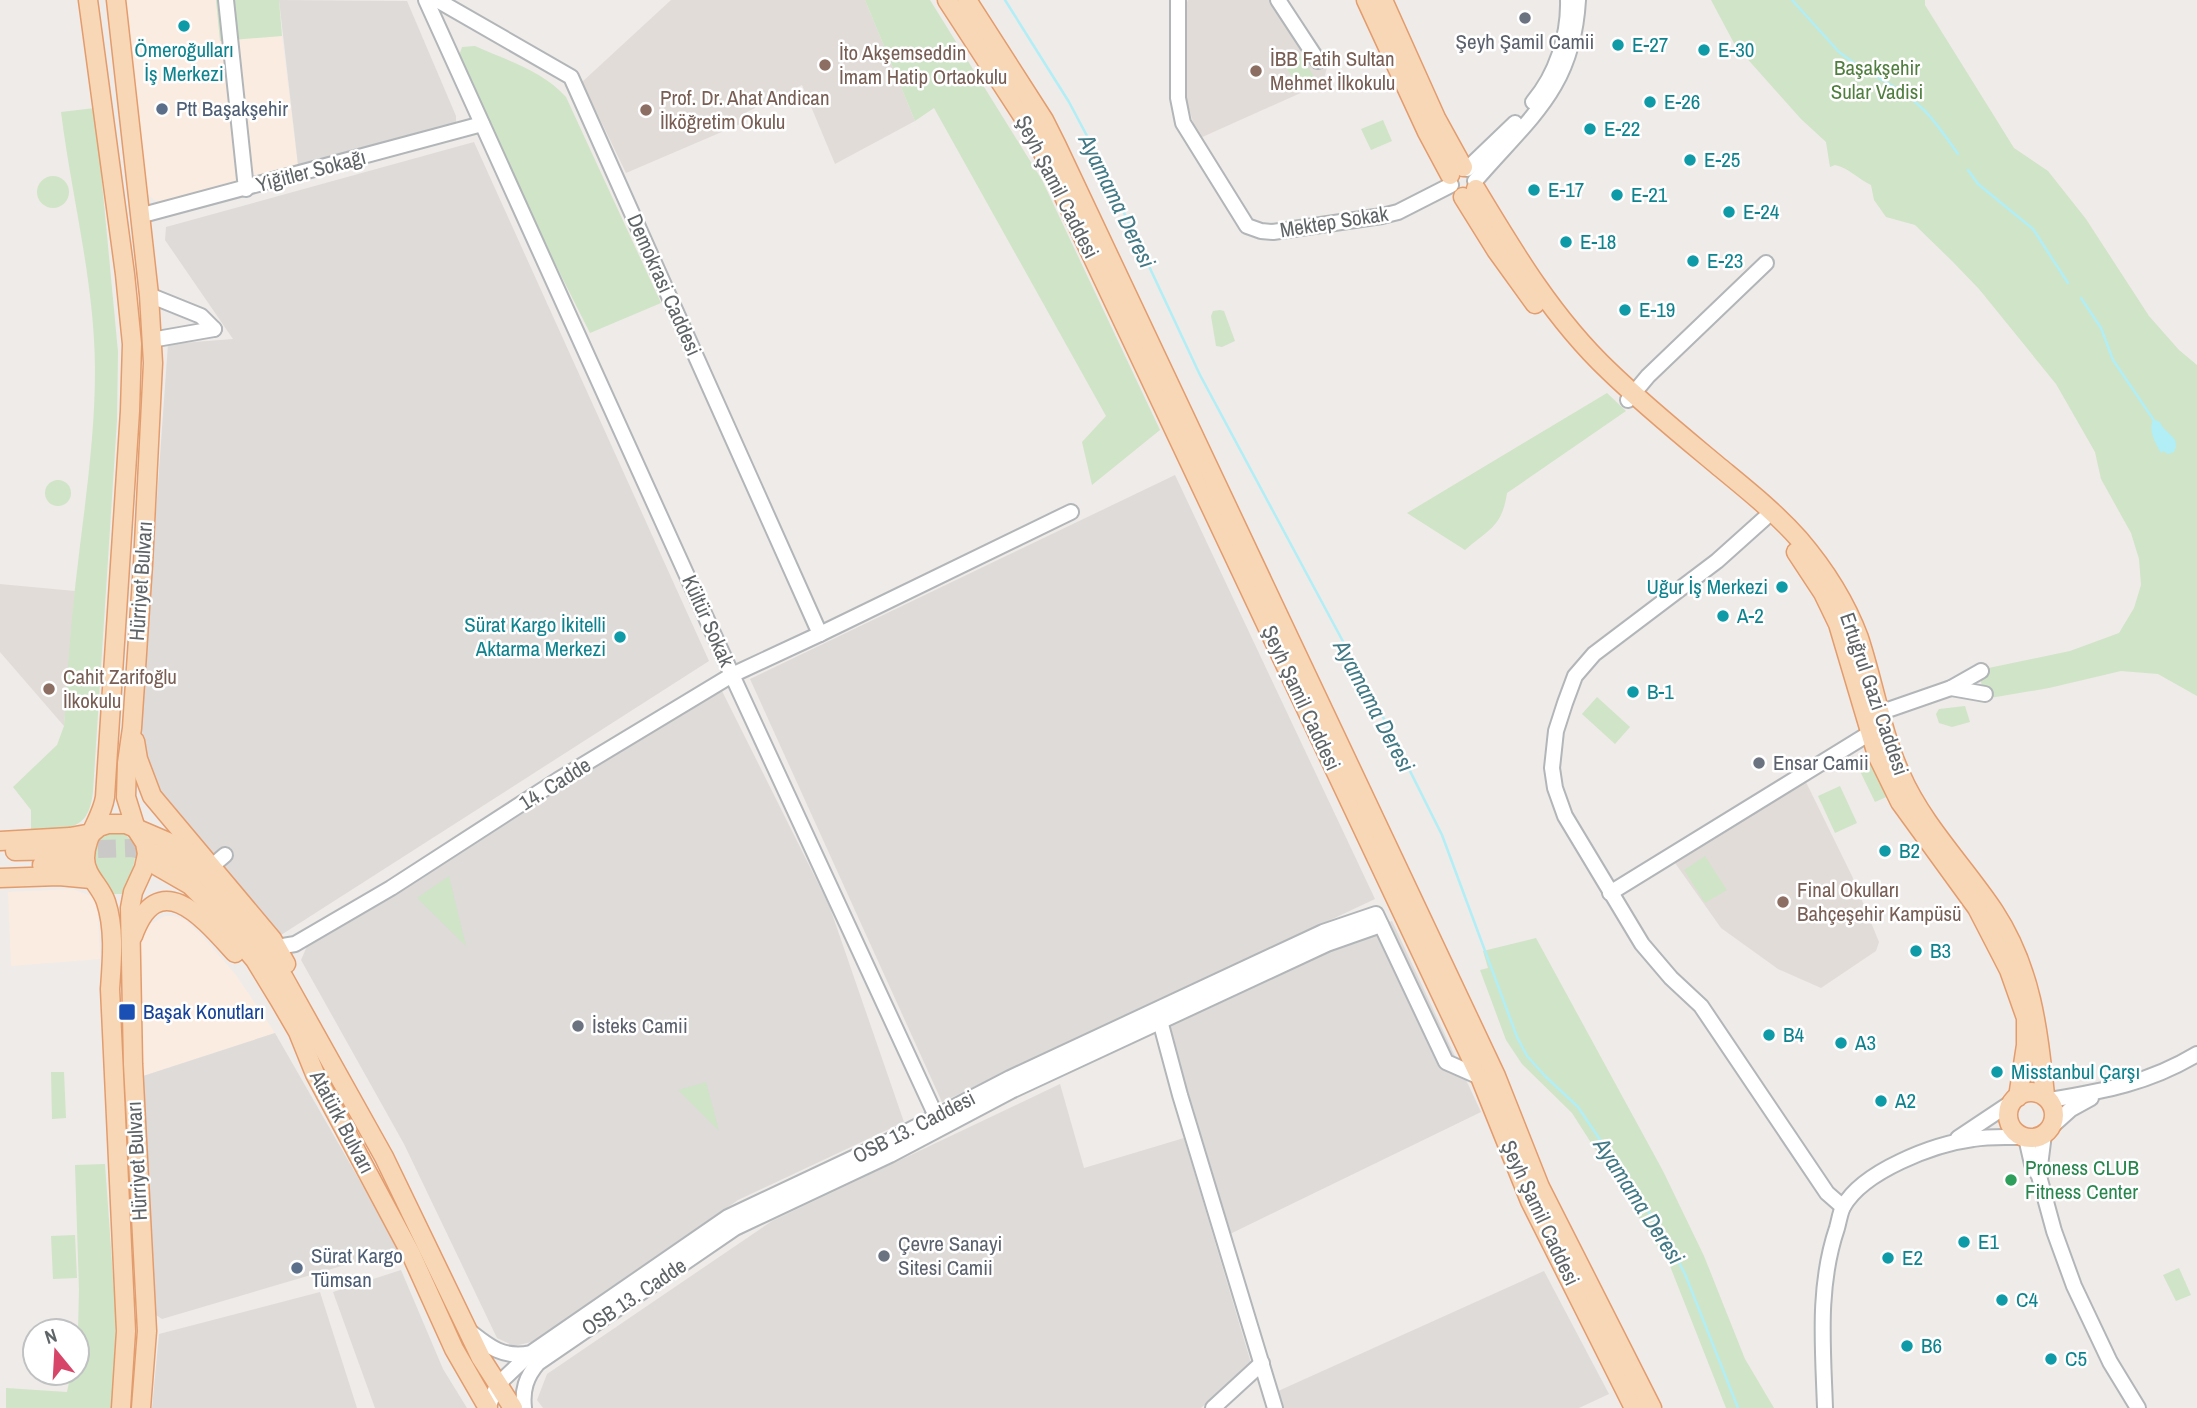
<svg xmlns="http://www.w3.org/2000/svg" width="2197" height="1408" font-family="'Archivo Narrow',sans-serif">
<style>
.commercial{fill:#fbece1}
.industrial{fill:#dedbd9}
.education{fill:#e2dcd9}
.green{fill:#d0e4c7}
.water{fill:#b1eef6}
.lines{fill:none;stroke-linecap:round;stroke-linejoin:round}
.stream{stroke:#b1eef6;stroke-width:2.5}
.major-tunnel{stroke:#cbc9c8;stroke-width:18;stroke-dasharray:18 9;stroke-linecap:butt}
.minor-casing{stroke:#b2b6b8;stroke-width:18}
.major-casing{stroke:#e39c6d;stroke-width:21}
.minor{stroke:#fff;stroke-width:14}
.major{stroke:#f7d7b5;stroke-width:18}
.worship-dot{fill:#6b7280;stroke:#fff;stroke-width:2.5}
.culture-dot{fill:#0f9aa8;stroke:#fff;stroke-width:2.5}
.education-dot{fill:#8d6e63;stroke:#fff;stroke-width:2.5}
.service-dot{fill:#5c6f8a;stroke:#fff;stroke-width:2.5}
.transit-dot{fill:#1a4fb4;stroke:#fff;stroke-width:2.5}
.leisure-dot{fill:#2e9e5b;stroke:#fff;stroke-width:2.5}
.labels{text-anchor:middle;stroke-width:5;stroke-linejoin:round;paint-order:stroke}
.worship-label{font-size:21px;fill:#5b616d;stroke:#fff;text-anchor:start}
.culture-label{font-size:21px;fill:#0d838f;stroke:#fff;text-anchor:start}
.education-label{font-size:21px;fill:#785e54;stroke:#fff;text-anchor:start}
.park-label{font-size:21px;fill:#507e3e;stroke:#fff}
.service-label{font-size:21px;fill:#4e5e75;stroke:#fff;text-anchor:start}
.street-label{font-size:21px;fill:#5f6466;stroke:#fff}
.transit-label{font-size:21px;fill:#164399;stroke:#fff;text-anchor:start}
.leisure-label{font-size:21px;fill:#27864d;stroke:#fff;text-anchor:start}
.water-label{font-size:23px;font-style:italic;fill:#417986;stroke:#fff}
</style>
<rect width="100%" height="100%" fill="#efebe8"/>
<g class="commercial">
<path d="M 123,0 L 216,0 L 220,41 L 282,36 L 299,174 L 171,205 L 154,200 L 144,190 Z"/>
<path d="M 72,889 L 97,898 L 100,959 L 11,966 L 8,892 Z"/>
<path d="M 165,916 L 174,916 L 185,920 L 203,937 L 236,975 L 275,1033 L 140,1077 L 141,939 L 150,924 Z"/>
</g>
<g class="industrial">
<path d="M 279,0 L 407,1 L 456,116 L 456,125 L 299,174 Z"/>
<path d="M 474,142 L 709,661 L 281,935 L 153,794 L 140,738 L 168,344 L 233,339 L 165,240 L 166,227 Z"/>
<path d="M 1175,475 L 1375,899 L 942,1102 L 750,679 Z"/>
<path d="M 719,685 L 829,905 L 904,1122 L 738,1200 L 536,1341 L 514,1346 L 497,1338 L 404,1144 L 301,960 L 308,944 Z"/>
<path d="M 1392,921 L 1481,1112 L 1228,1235 L 1164,1020 Z"/>
<path d="M 275,1033 L 399,1249 L 162,1319 L 156,1315 L 140,1077 Z"/>
<path d="M 1060,1084 L 1084,1168 L 1184,1138 L 1251,1363 L 1201,1408 L 543,1408 L 537,1400 L 547,1374 L 772,1221 Z"/>
<path d="M 401,1270 L 443,1369 L 467,1408 L 375,1408 L 333,1292 Z"/>
<path d="M 1544,1271 L 1609,1394 L 1579,1408 L 1282,1408 L 1276,1392 Z"/>
<path d="M 320,1292 L 357,1408 L 152,1408 L 159,1334 Z"/>
</g>
<g class="education">
<path d="M 671,0 L 865,0 L 915,121 L 835,164 L 802,85 L 747,112 L 745,122 L 626,173 L 582,82 Z"/>
<path d="M 1188,0 L 1287,0 L 1329,60 L 1323,83 L 1198,139 L 1187,102 L 1186,5 Z"/>
<path d="M 0,584 L 75,591 L 64,726 L 0,652 Z"/>
<path d="M 1804,778 L 1852,876 L 1879,942 L 1876,951 L 1821,988 L 1778,969 L 1721,928 L 1675,863 Z"/>
</g>
<g class="green">
<path d="M 216,0 L 279,0 L 282,36 L 220,41 Z"/>
<path d="M 865,0 L 930,0 L 1042,180 L 1160,430 L 1092,485 L 1082,442 L 1106,416 L 934,108 L 915,121 Z"/>
<path d="M 1711,0 L 1925,0 L 1925,5 L 2014,148 L 2048,171 L 2086,219 L 2149,316 L 2179,350 L 2197,365 L 2197,696 L 2158,674 L 2121,671 L 2049,688 L 1984,699 L 1979,670 L 2070,651 L 2119,633 L 2134,608 L 2141,585 L 2139,559 L 2131,533 L 2101,479 L 2095,452 L 2056,384 L 1979,289 L 1952,261 L 1915,225 L 1886,217 L 1874,200 L 1871,185 C 1858,179 1849,168 1835,165 L 1830,167 L 1826,142 L 1801,119 L 1735,45 Z"/>
<path d="M 475,46 C 506,60 543,71 566,97 L 661,303 L 590,333 L 518,190 L 459,56 L 462,47 Z"/>
<path d="M 1297,50 L 1317,81 L 1301,91 L 1281,59 Z"/>
<path d="M 95,108 L 118,352 L 117,420 L 93,791 C 89,834 65,828 31,829 L 31,810 L 13,787 L 57,745 L 64,726 C 67,680 70,634 75,588 C 83,516 95,443 95,371 C 95,284 72,199 61,112 Z"/>
<path d="M 1383,120 L 1392,141 L 1371,150 L 1361,129 Z"/>
<circle cx="53" cy="192" r="16"/>
<path d="M 1220,310 L 1224,311 L 1235,341 L 1222,347 L 1216,346 L 1211,316 L 1213,311 Z"/>
<path d="M 1607,393 L 1626,411 L 1507,493 C 1502,527 1489,529 1465,550 L 1407,513 Z"/>
<circle cx="58" cy="493" r="13"/>
<path d="M 1597,697 L 1630,727 L 1615,744 L 1582,714 Z"/>
<path d="M 1965,706 L 1970,722 L 1952,727 L 1939,723 L 1936,714 L 1939,709 Z"/>
<path d="M 1875,761 L 1891,795 L 1875,802 L 1859,769 Z"/>
<path d="M 1840,786 L 1857,823 L 1835,833 L 1818,796 Z"/>
<path d="M 116,831 C 148,840 132,872 124,894 L 112,894 C 99,869 74,841 116,831 Z"/>
<path d="M 1705,856 L 1727,890 L 1705,903 L 1684,870 Z"/>
<path d="M 449,876 L 466,946 L 417,898 Z"/>
<path d="M 1536,938 L 1663,1171 L 1704,1256 L 1745,1359 L 1774,1408 L 1726,1408 L 1670,1266 L 1572,1113 L 1522,1064 L 1506,1040 L 1480,970 L 1488,968 L 1483,951 Z"/>
<path d="M 51,1072 L 64,1072 L 66,1118 L 52,1119 Z"/>
<path d="M 706,1082 L 719,1131 L 678,1090 Z"/>
<path d="M 105,1164 L 116,1319 L 112,1408 L 6,1408 L 6,1388 L 67,1392 L 71,1373 L 77,1373 L 79,1290 L 75,1165 Z"/>
<path d="M 75,1235 L 77,1278 L 53,1279 L 51,1236 Z"/>
<path d="M 2179,1268 L 2191,1295 L 2176,1301 L 2163,1275 Z"/>
</g>
<path class="water" d="M 2153,419 L 2160,422 C 2165,435 2182,436 2174,452 L 2168,454 L 2163,451 L 2161,453 C 2155,443 2148,430 2153,419 Z"/>
<g class="lines">
<g class="stream">
<path d="M 1005,0 L 1069,102 L 1095,151 L 1200,375 L 1376,703 L 1442,835 L 1517,1037 L 1527,1056 L 1545,1076 L 1578,1107 L 1666,1238 L 1685,1274 L 1738,1408"/>
<path d="M 1792,0 L 1839,52 L 1864,70"/>
<path d="M 1877,77 C 1920,100 1931,115 1958,154"/>
<path d="M 1968,170 L 1978,184 L 2033,229 L 2068,283"/>
<path d="M 2081,298 L 2101,328 L 2113,360 L 2153,419"/>
</g>
<path class="major-tunnel" d="M 71,850 L 131,848 L 158,853"/>
<defs>
<g id="minor">
<path d="M 226,0 L 246,189"/>
<path d="M 426,0 L 732,675 L 936,1116"/>
<path d="M 437,0 L 571,77 L 820,634"/>
<path d="M 1178,0 L 1178,98 L 1183,123 L 1247,226 L 1261,231 L 1273,232 L 1382,216 L 1398,212 L 1451,185"/>
<path d="M 1278,0 L 1318,61"/>
<path d="M 1533,102 C 1556,75 1569,36 1568,0"/>
<path d="M 1467,169 L 1515,123"/>
<path d="M 1475,181 C 1529,118 1573,89 1578,0"/>
<path d="M 139,216 L 482,124"/>
<path d="M 149,295 L 201,316 L 214,329"/>
<path d="M 151,340 L 214,329"/>
<path d="M 1628,400 L 1648,376 L 1766,263"/>
<path d="M 1765,518 L 1717,561 L 1594,654 L 1575,676 L 1565,703 L 1556,731 L 1552,768 L 1555,788 L 1565,816 L 1642,944 L 1671,978 L 1701,1006 L 1827,1193 L 1843,1207"/>
<path d="M 1951,688 L 1985,694"/>
<path d="M 211,867 L 225,855"/>
<path d="M 1610,893 L 1870,733 L 1879,713 L 1951,688 L 1981,671"/>
<path d="M 277,947 L 295,944 L 391,888 L 558,780 L 732,675 L 820,634 L 1071,512"/>
<path d="M 1159,1017 L 1180,1095 L 1275,1408"/>
<path d="M 2050,1100 C 2104,1091 2149,1083 2197,1054"/>
<path d="M 2051,1127 L 2071,1109 L 2091,1098"/>
<path d="M 1958,1138 L 2012,1102"/>
<path d="M 2026,1138 L 2032,1164 L 2039,1176 L 2054,1231 L 2074,1286 L 2110,1362 L 2138,1408"/>
<path d="M 2039,1174 L 2044,1134"/>
<path d="M 468,1330 C 489,1347 504,1359 531,1353 L 728,1217 L 885,1143 L 1010,1078 L 1323,932 L 1376,914 L 1446,1062 L 1480,1077"/>
<path d="M 488,1408 L 497,1385 L 530,1354"/>
<path d="M 524,1408 C 522,1390 526,1377 538,1363 L 735,1228 L 890,1155 L 1011,1091 L 1327,944 L 1381,925"/>
<path d="M 1213,1408 L 1262,1363"/>
<path d="M 1825,1408 C 1823,1347 1817,1287 1837,1228 C 1839,1221 1840,1213 1843,1207 C 1863,1171 1934,1144 1973,1139 C 1989,1136 2005,1137 2021,1137"/>
</g>
<g id="major">
<path d="M 88,0 L 125,274 L 132,344 L 130,411 L 105,797 C 102,818 85,836 85,858 C 85,876 101,886 106,902 C 115,929 112,961 110,989 L 126,1331 L 121,1408"/>
<path d="M 116,0 L 149,295 L 153,363 L 143,564 L 132,728 L 127,763 L 126,797 L 136,829 L 145,843 L 147,854 L 144,868 L 133,892 L 130,908 L 133,1064 L 147,1331 L 141,1408"/>
<path d="M 947,0 L 1031,129 L 1049,165 L 1480,1077 L 1530,1201 L 1634,1408"/>
<path d="M 967,0 L 1044,120 L 1057,146 L 1496,1076 L 1540,1187 L 1652,1408"/>
<path d="M 1366,0 L 1427,132 L 1450,175"/>
<path d="M 1383,0 L 1436,118 L 1463,167"/>
<path d="M 1476,189 C 1515,254 1554,319 1609,371 C 1643,404 1681,435 1717,465 C 1746,489 1774,511 1799,539 C 1823,567 1846,603 1859,638 C 1874,683 1881,731 1901,775 C 1923,825 1964,866 1994,911 C 2032,969 2038,1029 2045,1095"/>
<path d="M 1463,197 L 1496,250 L 1535,304"/>
<path d="M 1796,552 L 1823,593 L 1838,624 L 1877,755 L 1900,802 L 1977,908 L 2009,970 L 2026,1018 L 2026,1045 L 2018,1097"/>
<path d="M 135,741 L 138,759 L 152,796 L 272,939 L 286,964"/>
<path d="M 0,841 L 70,837 L 92,833 L 99,827 L 108,824 L 126,824 L 182,848 L 196,857"/>
<path d="M 15,851 L 71,850"/>
<path d="M 158,853 L 180,862 L 200,875 L 242,920 L 284,978 L 384,1157 L 481,1358 L 513,1408"/>
<path d="M 42,865 L 72,863"/>
<path d="M 157,866 L 190,885 L 204,899 L 255,960 L 280,1001 L 298,1032 L 315,1074 L 411,1254 L 454,1349 L 488,1408"/>
<path d="M 0,878 L 59,876 L 91,879"/>
<path d="M 133,936 C 159,864 205,920 235,953"/>
<circle cx="2031" cy="1115" r="23"/>
</g>
</defs>
<use href="#minor" class="minor-casing"/>
<use href="#major" class="major-casing"/>
<use href="#minor" class="minor"/>
<use href="#major" class="major"/>
</g>
<g class="worship-dot">
<circle cx="1525" cy="18" r="7"/>
<circle cx="1759" cy="763" r="7"/>
<circle cx="578" cy="1026" r="7"/>
<circle cx="884" cy="1256" r="7"/>
</g>
<g class="culture-dot">
<circle cx="184" cy="26" r="7"/>
<circle cx="1618" cy="45" r="7"/>
<circle cx="1704" cy="50" r="7"/>
<circle cx="1650" cy="102" r="7"/>
<circle cx="1590" cy="129" r="7"/>
<circle cx="1690" cy="160" r="7"/>
<circle cx="1534" cy="190" r="7"/>
<circle cx="1617" cy="195" r="7"/>
<circle cx="1729" cy="212" r="7"/>
<circle cx="1566" cy="242" r="7"/>
<circle cx="1693" cy="261" r="7"/>
<circle cx="1625" cy="310" r="7"/>
<circle cx="1782" cy="587" r="7"/>
<circle cx="1723" cy="616" r="7"/>
<circle cx="620" cy="637" r="7"/>
<circle cx="1633" cy="692" r="7"/>
<circle cx="1885" cy="851" r="7"/>
<circle cx="1916" cy="951" r="7"/>
<circle cx="1769" cy="1035" r="7"/>
<circle cx="1841" cy="1043" r="7"/>
<circle cx="1997" cy="1072" r="7"/>
<circle cx="1881" cy="1101" r="7"/>
<circle cx="1964" cy="1242" r="7"/>
<circle cx="1888" cy="1258" r="7"/>
<circle cx="2002" cy="1300" r="7"/>
<circle cx="1907" cy="1346" r="7"/>
<circle cx="2051" cy="1359" r="7"/>
</g>
<g class="education-dot">
<circle cx="825" cy="65" r="7"/>
<circle cx="1256" cy="71" r="7"/>
<circle cx="646" cy="110" r="7"/>
<circle cx="49" cy="689" r="7"/>
<circle cx="1783" cy="902" r="7"/>
</g>
<g class="service-dot">
<circle cx="162" cy="109" r="7"/>
<circle cx="297" cy="1268" r="7"/>
</g>
<rect class="transit-dot" x="118" y="1003" width="18" height="18" rx="3.5"/>
<circle class="leisure-dot" cx="2011" cy="1180" r="7"/>
<g class="labels">
<g class="worship-label">
<text x="1525" y="49" text-anchor="middle">Şeyh Şamil Camii</text>
<text x="1773" y="770">Ensar Camii</text>
<text x="592" y="1033">İsteks Camii</text>
<text x="898" y="1251">Çevre Sanayi<tspan x="898" dy="24">Sitesi Camii</tspan></text>
</g>
<g class="culture-label">
<text x="1632" y="52">E-27</text>
<text x="184" y="57" text-anchor="middle">Ömeroğulları<tspan x="184" dy="24">İş Merkezi</tspan></text>
<text x="1718" y="57">E-30</text>
<text x="1664" y="109">E-26</text>
<text x="1604" y="136">E-22</text>
<text x="1704" y="167">E-25</text>
<text x="1548" y="197">E-17</text>
<text x="1631" y="202">E-21</text>
<text x="1743" y="219">E-24</text>
<text x="1580" y="249">E-18</text>
<text x="1707" y="268">E-23</text>
<text x="1639" y="317">E-19</text>
<text x="1768" y="594" text-anchor="end">Uğur İş Merkezi</text>
<text x="1737" y="623">A-2</text>
<text x="606" y="632" text-anchor="end">Sürat Kargo İkitelli<tspan x="606" dy="24">Aktarma Merkezi</tspan></text>
<text x="1647" y="699">B-1</text>
<text x="1899" y="858">B2</text>
<text x="1930" y="958">B3</text>
<text x="1783" y="1042">B4</text>
<text x="1855" y="1050">A3</text>
<text x="2011" y="1079">Misstanbul Çarşı</text>
<text x="1895" y="1108">A2</text>
<text x="1978" y="1249">E1</text>
<text x="1902" y="1265">E2</text>
<text x="2016" y="1307">C4</text>
<text x="1921" y="1353">B6</text>
<text x="2065" y="1366">C5</text>
</g>
<g class="education-label">
<text x="839" y="60">İto Akşemseddin<tspan x="839" dy="24">İmam Hatip Ortaokulu</tspan></text>
<text x="1270" y="66">İBB Fatih Sultan<tspan x="1270" dy="24">Mehmet İlkokulu</tspan></text>
<text x="660" y="105">Prof. Dr. Ahat Andican<tspan x="660" dy="24">İlköğretim Okulu</tspan></text>
<text x="63" y="684">Cahit Zarifoğlu<tspan x="63" dy="24">İlkokulu</tspan></text>
<text x="1797" y="897">Final Okulları<tspan x="1797" dy="24">Bahçeşehir Kampüsü</tspan></text>
</g>
<g class="park-label">
<text x="1877" y="75">Başakşehir<tspan x="1877" dy="24">Sular Vadisi</tspan></text>
</g>
<g class="service-label">
<text x="176" y="116">Ptt Başakşehir</text>
<text x="311" y="1263">Sürat Kargo<tspan x="311" dy="24">Tümsan</tspan></text>
</g>
<g class="street-label">
<text transform="translate(311 171) rotate(-15)" y="7">Yiğitler Sokağı</text>
<text transform="translate(1057 187) rotate(63)" y="7">Şeyh Şamil Caddesi</text>
<text transform="translate(1334 222) rotate(-9)" y="7">Mektep Sokak</text>
<text transform="translate(664 285) rotate(66)" y="7">Demokrasi Caddesi</text>
<text transform="translate(141 581) rotate(-86)" y="7">Hürriyet Bulvarı</text>
<text transform="translate(708 621) rotate(66)" y="7">Kültür Sokak</text>
<text transform="translate(1874 694) rotate(71)" y="7">Ertuğrul Gazi Caddesi</text>
<text transform="translate(1301 698) rotate(65)" y="7">Şeyh Şamil Caddesi</text>
<text transform="translate(555 784) rotate(-32)" y="7">14. Cadde</text>
<text transform="translate(342 1122) rotate(62)" y="7">Atatürk Bulvarı</text>
<text transform="translate(914 1127) rotate(-27)" y="7">OSB 13. Caddesi</text>
<text transform="translate(137 1161) rotate(-93)" y="7">Hürriyet Bulvarı</text>
<text transform="translate(1540 1213) rotate(65)" y="7">Şeyh Şamil Caddesi</text>
<text transform="translate(634 1297) rotate(-34)" y="7">OSB 13. Cadde</text>
</g>
<g class="transit-label">
<text x="143" y="1019">Başak Konutları</text>
</g>
<g class="leisure-label">
<text x="2025" y="1175">Proness CLUB<tspan x="2025" dy="24">Fitness Center</tspan></text>
</g>
<g class="water-label">
<text transform="translate(1117 201) rotate(64)" y="8">Ayamama Deresi</text>
<text transform="translate(1374 706) rotate(62)" y="8">Ayamama Deresi</text>
<text transform="translate(1639 1201) rotate(57)" y="8">Ayamama Deresi</text>
</g>
</g>
<g transform="translate(56 1352) rotate(342)"><circle r="33" fill="#ffffff" stroke="#bfc1c2" stroke-width="2"/>
<path d="M0-5L12 26L0 18L-12 26Z" fill="#d74669"/>
<text y="-10" font-size="19" font-weight="bold" text-anchor="middle" fill="#5f6466">N</text>
</g>
</svg>
